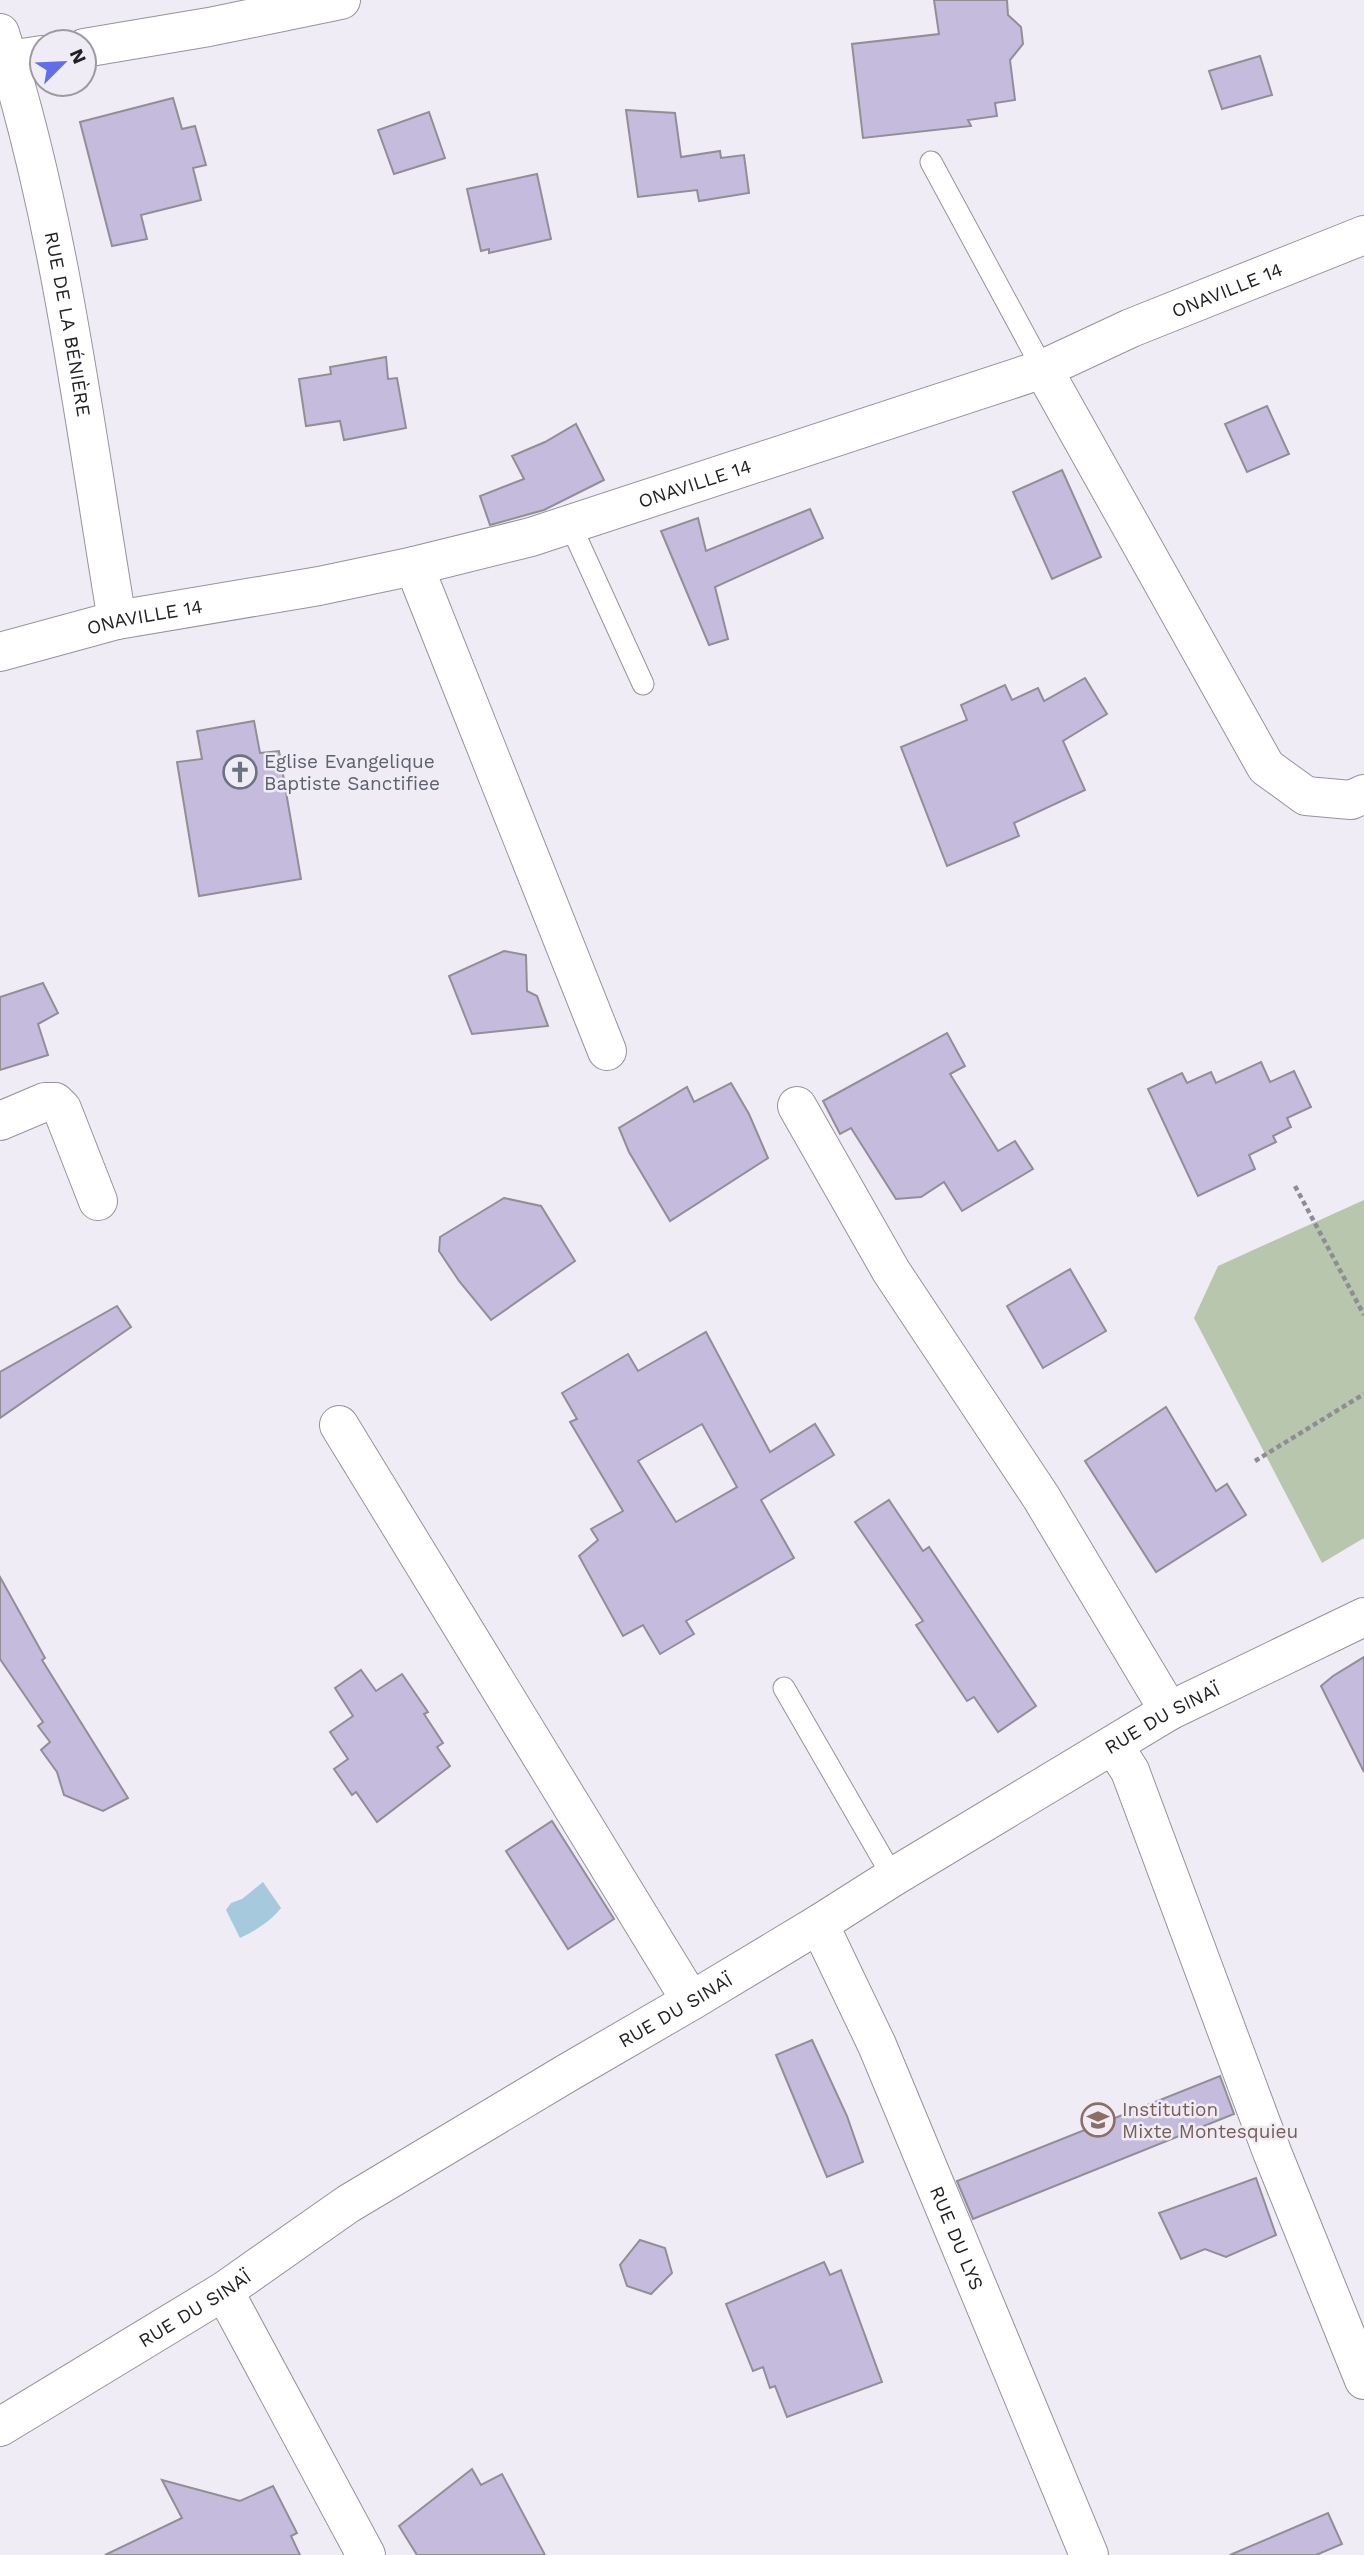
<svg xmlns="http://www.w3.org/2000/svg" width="1364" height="2555" font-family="'Work Sans',sans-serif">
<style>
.green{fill:#b8c6ae}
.water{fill:#a7c9de}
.building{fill:#c5bbdc;stroke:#918e96;stroke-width:2;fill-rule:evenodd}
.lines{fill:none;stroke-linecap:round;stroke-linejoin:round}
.lane-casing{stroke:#95939b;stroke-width:23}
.street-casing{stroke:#95939b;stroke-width:40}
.path{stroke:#8f8d94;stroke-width:4.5;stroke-dasharray:5 3.5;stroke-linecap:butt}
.lane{stroke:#fff;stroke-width:21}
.street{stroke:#fff;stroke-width:38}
.labels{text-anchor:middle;stroke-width:5;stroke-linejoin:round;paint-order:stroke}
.street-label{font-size:19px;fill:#222125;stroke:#efecf5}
.worship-label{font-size:19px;fill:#5b616d;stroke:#efecf5;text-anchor:start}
.education-label{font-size:19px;fill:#785e54;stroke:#efecf5;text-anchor:start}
</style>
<rect width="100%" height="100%" fill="#efecf5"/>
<path class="green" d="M 1364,1200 L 1364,1538 L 1322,1563 L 1194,1318 L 1218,1266 Z"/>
<path class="water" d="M 263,1882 L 281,1908 C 271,1921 255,1931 240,1938 L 226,1910 L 231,1903 L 242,1899 Z"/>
<g class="building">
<path d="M 934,0 L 1007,0 L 1008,15 L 1021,27 L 1023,44 L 1010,60 L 1015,100 L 995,103 L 997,116 L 968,120 L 971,126 L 863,138 L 852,44 L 939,34 Z"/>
<path d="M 1260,56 L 1272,95 L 1222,109 L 1209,71 Z"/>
<path d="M 173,98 L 182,129 L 195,126 L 206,165 L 193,168 L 201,200 L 141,215 L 147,239 L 112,246 L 80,122 Z"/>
<path d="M 626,110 L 675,113 L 681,157 L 720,151 L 721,158 L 744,155 L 749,193 L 699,201 L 697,190 L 638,197 Z"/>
<path d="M 429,112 L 445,158 L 394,174 L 378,130 Z"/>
<path d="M 537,174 L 551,239 L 489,253 L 489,249 L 481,251 L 467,189 Z"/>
<path d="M 386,357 L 388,379 L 397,378 L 406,428 L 344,440 L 340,421 L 306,426 L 299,379 L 331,374 L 330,367 Z"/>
<path d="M 1267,406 L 1289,454 L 1247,472 L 1225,424 Z"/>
<path d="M 576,424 L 604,480 L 544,510 L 490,525 L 480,496 L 524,479 L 512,456 L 545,442 Z"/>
<path d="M 1062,470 L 1101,557 L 1052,579 L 1013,492 Z"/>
<path d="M 810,509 L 823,538 L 715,587 L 728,639 L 709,645 L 661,531 L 698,518 L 706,551 Z"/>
<path d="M 1085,678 L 1107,714 L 1063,741 L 1085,790 L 1014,823 L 1019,836 L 947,866 L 901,747 L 967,720 L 961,705 L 1005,685 L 1012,700 L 1038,688 L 1044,701 Z"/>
<path d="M 254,721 L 260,753 L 279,751 L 301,879 L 199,896 L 177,762 L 202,759 L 197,731 Z"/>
<path d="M 504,951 L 526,955 L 527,991 L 537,996 L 548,1026 L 472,1034 L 449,976 Z"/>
<path d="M 43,983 L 58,1013 L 38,1024 L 48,1055 L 0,1070 L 0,997 Z"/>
<path d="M 947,1033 L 965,1066 L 950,1074 L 998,1151 L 1015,1141 L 1033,1169 L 962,1211 L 944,1182 L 921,1197 L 896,1199 L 851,1128 L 840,1134 L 823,1101 Z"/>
<path d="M 1261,1062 L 1270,1082 L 1294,1071 L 1311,1107 L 1287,1118 L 1291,1127 L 1273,1136 L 1276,1142 L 1249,1155 L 1255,1169 L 1198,1196 L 1148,1089 L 1182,1073 L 1187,1083 L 1211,1072 L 1216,1083 Z"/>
<path d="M 731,1083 L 749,1114 L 768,1158 L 670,1221 L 629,1152 L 619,1128 L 687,1087 L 694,1102 Z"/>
<path d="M 504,1198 L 541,1206 L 575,1261 L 491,1320 L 459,1281 L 439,1251 L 440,1237 Z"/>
<path d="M 1070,1269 L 1106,1331 L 1043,1368 L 1007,1306 Z"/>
<path d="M 117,1306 L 131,1327 L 0,1418 L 0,1372 Z"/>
<path d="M 706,1332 L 770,1452 L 815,1424 L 834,1455 L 761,1500 L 794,1558 L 686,1621 L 694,1634 L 660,1654 L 643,1625 L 623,1636 L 579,1556 L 598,1540 L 591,1529 L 623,1511 L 570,1422 L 577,1419 L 562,1393 L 628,1354 L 638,1371 ZM 702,1424 L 737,1487 L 676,1522 L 638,1461 Z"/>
<path d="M 1166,1407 L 1216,1491 L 1227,1484 L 1246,1515 L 1156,1572 L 1085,1461 Z"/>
<path d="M 889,1500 L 923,1551 L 929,1547 L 1036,1706 L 998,1732 L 974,1697 L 967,1701 L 916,1625 L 923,1621 L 855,1522 Z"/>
<path d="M 0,1577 L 45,1658 L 42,1660 L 128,1798 L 103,1811 L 64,1795 L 57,1772 L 41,1750 L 50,1742 L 38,1726 L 43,1722 L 0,1659 Z"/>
<path d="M 1364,1657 L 1364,1772 L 1321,1686 L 1333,1676 Z"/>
<path d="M 361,1670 L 376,1691 L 402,1674 L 428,1712 L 424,1714 L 443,1743 L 437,1747 L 450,1766 L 377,1822 L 356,1792 L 352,1795 L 334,1769 L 348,1759 L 330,1732 L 353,1716 L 335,1688 Z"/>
<path d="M 552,1821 L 614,1919 L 568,1949 L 506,1851 Z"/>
<path d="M 812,2040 L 847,2116 L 863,2162 L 827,2177 L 776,2055 Z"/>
<path d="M 1220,2076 L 1234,2114 L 973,2219 L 957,2181 Z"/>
<path d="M 1256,2178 L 1276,2235 L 1226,2257 L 1205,2249 L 1181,2259 L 1159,2213 Z"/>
<path d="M 640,2240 L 665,2248 L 672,2273 L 651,2294 L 627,2286 L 620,2265 Z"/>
<path d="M 824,2262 L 830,2275 L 841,2270 L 882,2382 L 787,2417 L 775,2386 L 770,2388 L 763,2367 L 753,2371 L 726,2304 Z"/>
<path d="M 472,2469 L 481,2485 L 502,2474 L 545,2555 L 417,2555 L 399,2526 Z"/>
<path d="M 162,2480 L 240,2501 L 273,2486 L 297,2533 L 291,2536 L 300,2555 L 105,2555 L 182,2518 Z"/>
<path d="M 1328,2513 L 1342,2544 L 1316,2555 L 1230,2555 Z"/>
</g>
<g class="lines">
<defs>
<g id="lane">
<path d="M 931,162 L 1043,369"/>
<path d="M 570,524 L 643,684"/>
<path d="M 784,1688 L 893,1877"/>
</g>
<g id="street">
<path id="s1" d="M 0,33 C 61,223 84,424 117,620"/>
<path d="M 84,48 L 209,27 L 341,0"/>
<path d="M 9,60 L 42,55"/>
<path d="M 1043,369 L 1266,767 L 1306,796 L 1351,800 L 1364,794"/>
<path d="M 414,566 L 607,1051"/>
<path id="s2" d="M 0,652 L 117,620 L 319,586 L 414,566 L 531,537 L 1043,369 L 1131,328 L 1364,235"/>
<path d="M 797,1106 L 891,1271 L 1041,1497 L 1169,1711"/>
<path d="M 0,1121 L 45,1102 L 55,1102 L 62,1109 L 98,1201"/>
<path d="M 339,1425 L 691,2001"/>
<path d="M 1114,1746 L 1130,1771 L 1272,2152 L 1364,2380"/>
<path id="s3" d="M 819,1924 L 877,2045 L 1089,2555"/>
<path d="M 224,2291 L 366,2555"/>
<path id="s4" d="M 0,2427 L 224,2291 L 348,2204 L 567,2073 L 691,2001 L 819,1924 L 893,1877 L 1169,1711 L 1364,1617"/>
</g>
</defs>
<use href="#lane" class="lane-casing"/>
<use href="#street" class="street-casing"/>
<g class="path">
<path d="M 1295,1186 L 1364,1315"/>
<path d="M 1255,1461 L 1364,1394"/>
</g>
<use href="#lane" class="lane"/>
<use href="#street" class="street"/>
</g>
<defs>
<symbol id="church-ring" viewBox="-11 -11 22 22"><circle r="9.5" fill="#efecf5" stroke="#6b7280" stroke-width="1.5"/><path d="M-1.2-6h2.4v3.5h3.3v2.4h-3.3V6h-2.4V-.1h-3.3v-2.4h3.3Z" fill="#6b7280"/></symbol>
<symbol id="school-ring" viewBox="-11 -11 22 22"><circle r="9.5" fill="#efecf5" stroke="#8d6e63" stroke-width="1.5"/><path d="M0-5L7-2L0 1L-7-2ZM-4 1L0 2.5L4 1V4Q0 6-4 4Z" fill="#8d6e63"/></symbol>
</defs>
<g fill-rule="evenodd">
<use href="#church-ring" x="221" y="753" width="38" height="38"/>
<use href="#school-ring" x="1079" y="2101" width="38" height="38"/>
</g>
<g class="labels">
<g class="street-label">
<text dy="7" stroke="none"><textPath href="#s2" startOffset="1283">ONAVILLE 14</textPath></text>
<text dy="7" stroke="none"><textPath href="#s1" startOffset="299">RUE DE LA BÉNIÈRE</textPath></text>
<text dy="7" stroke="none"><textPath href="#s2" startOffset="716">ONAVILLE 14</textPath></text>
<text dy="7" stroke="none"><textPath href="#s2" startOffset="149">ONAVILLE 14</textPath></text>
<text dy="7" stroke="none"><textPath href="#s4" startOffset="1362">RUE DU SINAÏ</textPath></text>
<text dy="7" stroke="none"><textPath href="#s4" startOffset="794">RUE DU SINAÏ</textPath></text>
<text dy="7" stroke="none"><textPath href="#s3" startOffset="343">RUE DU LYS</textPath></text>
<text dy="7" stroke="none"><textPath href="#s4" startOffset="228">RUE DU SINAÏ</textPath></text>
</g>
<g class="worship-label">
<text x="264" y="768">Eglise Evangelique<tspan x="264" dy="22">Baptiste Sanctifiee</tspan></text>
</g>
<g class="education-label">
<text x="1122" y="2116">Institution<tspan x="1122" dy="22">Mixte Montesquieu</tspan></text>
</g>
</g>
<g transform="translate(63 63) rotate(66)"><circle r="33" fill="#efecf5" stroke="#9d9ba2" stroke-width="2"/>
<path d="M0-5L12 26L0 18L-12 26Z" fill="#616fe7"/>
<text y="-10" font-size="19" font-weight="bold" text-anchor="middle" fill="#222125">N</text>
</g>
</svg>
